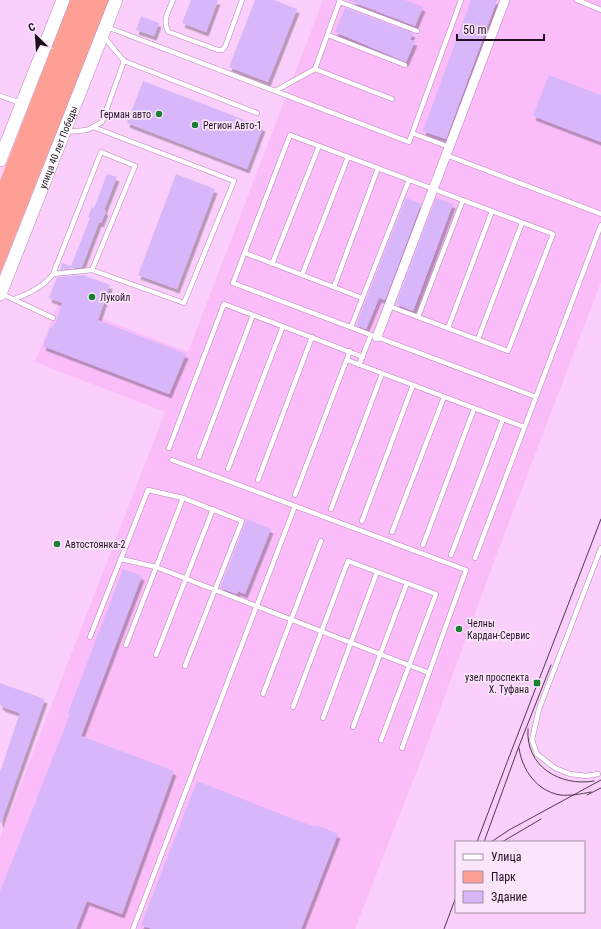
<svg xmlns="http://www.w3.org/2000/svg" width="601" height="929" font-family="'Roboto Condensed',sans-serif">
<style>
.built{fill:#fabdfa}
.green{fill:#fe9f95}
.building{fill:#d7b7f9;filter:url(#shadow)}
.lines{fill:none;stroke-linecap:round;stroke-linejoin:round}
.lane-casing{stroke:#b884b8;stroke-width:5.5}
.street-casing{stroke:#b884b8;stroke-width:10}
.secondary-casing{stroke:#b884b8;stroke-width:14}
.lane{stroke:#fff;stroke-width:4.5}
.street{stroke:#fff;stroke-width:9}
.secondary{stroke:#fff;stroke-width:13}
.tram{stroke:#513951;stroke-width:1}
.poi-dot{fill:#1b7e31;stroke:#fbe5fb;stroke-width:1.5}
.labels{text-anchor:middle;stroke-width:3.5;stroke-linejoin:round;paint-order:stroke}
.poi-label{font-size:10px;fill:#210e21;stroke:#fbe5fb;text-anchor:start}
.street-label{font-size:10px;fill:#210e21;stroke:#fbe5fb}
</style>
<defs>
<filter id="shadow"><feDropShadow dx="2.5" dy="4.5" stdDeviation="0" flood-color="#0004"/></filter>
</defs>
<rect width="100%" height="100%" fill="#fbcffb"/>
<path class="built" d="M 323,0 L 601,0 L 601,282 L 495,559 L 425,750 L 355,929 L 0,929 L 0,838 L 165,412 L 35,362 L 59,302 L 188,352 Z"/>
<path class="green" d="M 70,0 L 109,0 L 0,274 L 0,181 Z"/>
<g class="building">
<path d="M 191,0 L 218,0 L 206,32 L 182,23 Z"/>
<path d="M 255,0 L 274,0 L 297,9 L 268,82 L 229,67 Z"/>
<path d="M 348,0 L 405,0 L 423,7 L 415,26 Z"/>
<path d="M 471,0 L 497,0 L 446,139 L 423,131 Z"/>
<path d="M 345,8 L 413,33 L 410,40 L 415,41 L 406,62 L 335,32 Z"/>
<path d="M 141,16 L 159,23 L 154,36 L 136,30 Z"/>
<path d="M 549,75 L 601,95 L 601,142 L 533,116 Z"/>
<path d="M 143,81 L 263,127 L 247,169 L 127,123 Z"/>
<path d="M 107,174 L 117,177 L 104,210 L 106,211 L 101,223 L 99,222 L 82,267 L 60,270 L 62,263 L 71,266 L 90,218 L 88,217 L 92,207 L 94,208 Z"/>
<path d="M 176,174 L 215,189 L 177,289 L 138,275 Z"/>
<path d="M 406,198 L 421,204 L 385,300 L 379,298 L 366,329 L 356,325 Z"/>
<path d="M 436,198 L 453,204 L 413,311 L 396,304 Z"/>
<path d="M 83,275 L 110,285 L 98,320 L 186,354 L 169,394 L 43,346 L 51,326 L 53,327 L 57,319 L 62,303 L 49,298 L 57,277 Z"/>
<path d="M 247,519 L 271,529 L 245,594 L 238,591 L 237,594 L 220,588 Z"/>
<path d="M 123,569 L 142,576 L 81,736 L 174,771 L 122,914 L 87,901 L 76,929 L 0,929 L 0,892 L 70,714 L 68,713 Z"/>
<path d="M 0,683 L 45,699 L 1,823 L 0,823 L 0,772 L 20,713 L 2,707 L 3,706 L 0,705 Z"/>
<path d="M 197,781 L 288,817 L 316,827 L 317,825 L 338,834 L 301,929 L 152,929 L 141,925 Z"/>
</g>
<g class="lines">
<defs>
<g id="lane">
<path d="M 173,0 C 169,10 161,22 169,32 L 218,50 L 222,50 L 225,47 L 242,0"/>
<path d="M 577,0 L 601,10"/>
<path d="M 340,2 L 417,31"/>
<path d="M 107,27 L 409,142 L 461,0"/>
<path d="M 328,35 L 405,65"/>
<path d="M 124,61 L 257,113"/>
<path d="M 315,69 L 392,99"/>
<path d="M 275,91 L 315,69 L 340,0"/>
<path d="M 0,96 L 21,103"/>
<path d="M 66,132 L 87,130 L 102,122 L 124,61 L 104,37"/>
<path d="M 412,133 L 449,147"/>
<path d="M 446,155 L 601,214"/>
<path d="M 245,253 L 362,298"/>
<path d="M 272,264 L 319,146"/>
<path d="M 92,270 L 184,303 L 234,181 L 93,127"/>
<path d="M 302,275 L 348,157"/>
<path d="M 334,287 L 378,168"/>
<path d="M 2,294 L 53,318"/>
<path d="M 14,299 C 28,294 44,287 53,274 L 101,152 L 135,166 L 92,270 L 53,274"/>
<path d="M 389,306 L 508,351 L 553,234 L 290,135 L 233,283 L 536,397"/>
<path d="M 418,317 L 463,200"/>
<path d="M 351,327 L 409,180"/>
<path d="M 448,328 L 492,211"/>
<path d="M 478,339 L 522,223"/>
<path d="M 347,360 L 524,427"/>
<path d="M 359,365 L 371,335"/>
<path d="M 169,448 L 224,304 L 363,357"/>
<path d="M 199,457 L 253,315"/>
<path d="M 172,460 L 466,570 L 402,748"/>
<path d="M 228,469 L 283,326"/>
<path d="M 258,480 L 312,337"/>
<path d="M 295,495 L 350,351"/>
<path d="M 331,509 L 382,374"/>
<path d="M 362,521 L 413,385"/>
<path d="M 392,532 L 444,397"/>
<path d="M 423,545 L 474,409"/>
<path d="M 451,555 L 503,419"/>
<path d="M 475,558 L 601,225"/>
<path d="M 121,559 L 156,567 L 429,673"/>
<path d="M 90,637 L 148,490 L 183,498 L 242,521 L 185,666"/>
<path d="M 126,645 L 183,498"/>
<path d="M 156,655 L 213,509"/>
<path d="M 263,694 L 321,541"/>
<path d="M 293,707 L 348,561 L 436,594 L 381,740"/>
<path d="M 323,718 L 377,572"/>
<path d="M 353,727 L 407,583"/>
<path d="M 598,774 L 586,776 L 570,774 L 555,768 L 537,754 L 532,740 L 539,709 L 601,548"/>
<path d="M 133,929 L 295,506"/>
</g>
<path id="street" d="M 377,337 L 505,0"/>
<g id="secondary">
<path d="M 0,160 L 63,0"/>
<path id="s1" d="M 0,294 L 116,0"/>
</g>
</defs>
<use href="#lane" class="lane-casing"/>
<use href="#street" class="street-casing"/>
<use href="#secondary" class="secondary-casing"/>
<use href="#lane" class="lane"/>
<use href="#street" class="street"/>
<use href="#secondary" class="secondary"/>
<g class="tram">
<path d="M 528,729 C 525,766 560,787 594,781"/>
<path d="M 519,748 C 522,770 537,791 560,795 C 570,796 581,794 591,792"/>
<path d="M 587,795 L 601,788"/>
<path d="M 477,842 C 517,734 560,627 601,519"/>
<path d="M 484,842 L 519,746 L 551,665"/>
<path d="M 491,842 L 509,830 L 601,780"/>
<path d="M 502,842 L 541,819"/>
<path d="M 444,929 L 456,897"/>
</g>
</g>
<g class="poi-dot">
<circle cx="159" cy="114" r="4"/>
<circle cx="195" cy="125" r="4"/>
<circle cx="92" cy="297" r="4"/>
<circle cx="57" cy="544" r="4"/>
<circle cx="459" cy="629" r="4"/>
<rect x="533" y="679" width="8" height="8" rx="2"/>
</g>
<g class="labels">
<g class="poi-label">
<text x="151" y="118" text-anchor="end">Герман авто</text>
<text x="203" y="129">Регион Авто-1</text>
<text x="100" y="301">Лукойл</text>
<text x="65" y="548">Автостоянка-2</text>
<text x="467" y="627">Челны<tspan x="467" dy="12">Кардан-Сервис</tspan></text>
<text x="529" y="681" text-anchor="end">узел проспекта<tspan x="529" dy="12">Х. Туфана</tspan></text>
</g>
<g class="street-label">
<text dy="4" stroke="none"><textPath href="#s1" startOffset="158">улица 40 лет Победы</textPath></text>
</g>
</g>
<rect x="455" y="841" width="130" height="72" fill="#fbe5fb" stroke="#a48fa4"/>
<rect x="463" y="854" width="20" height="6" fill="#ffffff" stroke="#a48fa4"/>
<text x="491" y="861" font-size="12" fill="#210e21">Улица</text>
<rect x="463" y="871" width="20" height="12" fill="#fe9f95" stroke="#a48fa4"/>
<text x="491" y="881" font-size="12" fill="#210e21">Парк</text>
<rect x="463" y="891" width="20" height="12" fill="#d7b7f9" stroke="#a48fa4"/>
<text x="491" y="901" font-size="12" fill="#210e21">Здание</text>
<g transform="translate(36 36) rotate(335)" stroke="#fbe5fb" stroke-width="3" paint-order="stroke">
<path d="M0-3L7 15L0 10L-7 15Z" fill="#210e21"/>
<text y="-6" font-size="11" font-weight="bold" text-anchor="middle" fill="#210e21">С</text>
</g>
<path d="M457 34v6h87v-6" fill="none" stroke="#210e21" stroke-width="2"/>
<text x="463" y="34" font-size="12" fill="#210e21" stroke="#fbe5fb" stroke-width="3" paint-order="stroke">50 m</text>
</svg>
